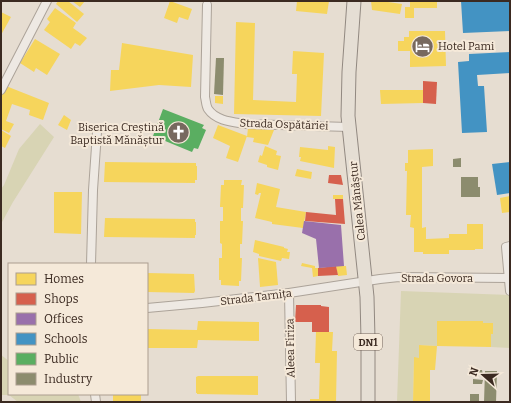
<svg xmlns="http://www.w3.org/2000/svg" width="511" height="403" font-family="Bitter,serif">
<style>
.green{fill:#d8d4b4}
.homes{fill:#f6d55c}
.shops{fill:#d6604d}
.offices{fill:#9970ab}
.schools{fill:#4393c3}
.public{fill:#5aae61}
.industry{fill:#8c8c6e}
.lines{fill:none;stroke-linecap:round;stroke-linejoin:round}
.street-casing{stroke:#aca399;stroke-width:10}
.primary-casing{stroke:#918880;stroke-width:15}
.street{stroke:#eee9e3;stroke-width:8}
.primary{stroke:#e5ded4;stroke-width:13}
.labels{text-anchor:middle;stroke-width:4;stroke-linejoin:round;paint-order:stroke}
.shield{fill:#f5e9d9;stroke:#736358;stroke-width:1}
.shield-label{font-size:10px;font-weight:bold;fill:#3b2a21}
.poi-label{font-size:11px;fill:#3b2a21;stroke:#f5e9d9;text-anchor:start}
.street-label{font-size:11px;fill:#3b2a21;stroke:#f5e9d9}
</style>
<rect width="100%" height="100%" fill="#e6ddd1"/>
<g class="green">
<path d="M 40,124 L 54,137 L 13,202 L 1,224 L 1,189 L 4,185 L 19,149 Z"/>
<path d="M 401,291 L 510,295 L 510,348 L 491,347 L 491,334 L 493,334 L 493,324 L 483,323 L 482,321 L 437,321 L 437,346 L 419,345 L 419,358 L 414,358 L 413,402 L 397,402 Z"/>
<path d="M 1,355 L 9,361 L 9,394 L 78,394 L 81,402 L 18,402 L 9,395 L 1,395 Z"/>
</g>
<g class="homes">
<path d="M 58,1 L 68,1 L 84,14 L 77,22 L 56,4 Z"/>
<path d="M 72,1 L 85,1 L 80,7 Z"/>
<path d="M 170,1 L 192,9 L 188,20 L 179,17 L 177,23 L 164,18 Z"/>
<path d="M 297,1 L 329,1 L 327,14 L 296,11 Z"/>
<path d="M 371,1 L 381,1 L 402,4 L 400,14 L 372,10 Z"/>
<path d="M 410,1 L 437,1 L 437,8 L 414,8 L 414,18 L 405,18 L 405,7 L 410,7 Z"/>
<path d="M 55,8 L 76,23 L 73,28 L 87,38 L 80,46 L 75,43 L 71,49 L 44,30 L 50,22 L 47,19 Z"/>
<path d="M 1,12 L 11,17 L 1,35 Z"/>
<path d="M 236,22 L 255,23 L 253,100 L 296,102 L 297,74 L 292,74 L 293,51 L 324,53 L 321,116 L 234,114 Z"/>
<path d="M 409,31 L 445,31 L 446,66 L 410,67 L 410,51 L 398,51 L 398,41 L 404,41 L 404,37 L 409,37 Z"/>
<path d="M 35,39 L 60,54 L 47,75 L 36,68 L 34,72 L 20,63 Z"/>
<path d="M 122,43 L 193,55 L 191,87 L 159,85 L 110,91 L 111,70 L 119,70 Z"/>
<path d="M 6,86 L 49,103 L 43,120 L 29,115 L 30,110 L 12,104 L 6,121 L 14,124 L 9,133 L 1,129 L 1,98 Z"/>
<path d="M 380,90 L 423,90 L 423,103 L 381,104 Z"/>
<path d="M 215,96 L 223,96 L 223,104 L 215,103 Z"/>
<path d="M 64,115 L 71,120 L 67,130 L 58,125 Z"/>
<path d="M 218,125 L 247,136 L 238,162 L 226,158 L 230,146 L 213,138 Z"/>
<path d="M 248,128 L 253,129 L 254,128 L 274,130 L 268,145 L 253,142 L 254,138 L 247,137 Z"/>
<path d="M 1,130 L 11,136 L 5,148 L 1,146 Z"/>
<path d="M 265,146 L 277,151 L 276,155 L 281,156 L 278,170 L 267,167 L 267,165 L 258,162 L 260,155 L 262,156 Z"/>
<path d="M 328,146 L 335,147 L 334,168 L 300,161 L 301,157 L 299,157 L 300,147 L 328,150 Z"/>
<path d="M 433,149 L 433,166 L 422,167 L 422,228 L 426,227 L 426,239 L 449,238 L 449,234 L 467,234 L 467,224 L 483,224 L 483,249 L 475,249 L 475,250 L 449,250 L 449,254 L 423,254 L 423,252 L 414,252 L 414,228 L 410,227 L 411,215 L 406,215 L 407,171 L 405,171 L 405,163 L 408,163 L 408,150 Z"/>
<path d="M 105,162 L 196,163 L 196,166 L 197,166 L 197,180 L 195,180 L 195,183 L 104,182 Z"/>
<path d="M 297,169 L 312,172 L 311,179 L 295,176 Z"/>
<path d="M 224,180 L 242,180 L 241,185 L 244,185 L 243,208 L 241,208 L 241,221 L 243,221 L 242,244 L 240,244 L 240,258 L 242,258 L 241,281 L 239,281 L 239,286 L 221,285 L 221,280 L 219,280 L 219,258 L 222,258 L 222,244 L 220,243 L 220,221 L 223,221 L 223,207 L 220,207 L 221,185 L 224,185 Z"/>
<path d="M 257,183 L 280,189 L 276,207 L 306,212 L 303,228 L 272,224 L 272,222 L 255,218 L 261,193 L 259,193 L 258,195 L 255,194 Z"/>
<path d="M 54,192 L 82,192 L 81,234 L 54,233 Z"/>
<rect x="333" y="195" width="10" height="4"/>
<path d="M 510,196 L 510,212 L 502,213 L 500,198 Z"/>
<path d="M 105,218 L 195,219 L 195,222 L 196,222 L 196,235 L 195,235 L 195,238 L 104,237 Z"/>
<path d="M 255,240 L 284,247 L 284,248 L 288,249 L 287,252 L 290,252 L 289,259 L 282,258 L 281,261 L 259,256 L 259,254 L 253,252 Z"/>
<path d="M 258,258 L 276,262 L 278,285 L 260,287 Z"/>
<path d="M 302,263 L 315,266 L 315,268 L 318,268 L 318,276 L 313,277 L 312,268 L 301,266 Z"/>
<path d="M 336,266 L 346,266 L 347,275 L 338,276 Z"/>
<path d="M 147,273 L 194,274 L 195,291 L 194,293 L 147,292 Z"/>
<path d="M 198,321 L 259,322 L 259,341 L 198,340 L 197,348 L 147,348 L 147,329 L 197,330 Z"/>
<path d="M 437,321 L 483,321 L 483,323 L 493,323 L 493,334 L 491,334 L 491,347 L 437,346 Z"/>
<path d="M 316,332 L 333,332 L 332,351 L 337,351 L 336,402 L 310,402 L 310,399 L 319,399 L 320,363 L 315,363 Z"/>
<path d="M 419,345 L 437,346 L 435,370 L 430,370 L 430,402 L 413,402 L 414,357 L 419,358 Z"/>
<path d="M 198,376 L 258,376 L 258,395 L 197,394 L 197,393 L 196,393 L 196,377 Z"/>
<rect x="113" y="394" width="28" height="8"/>
</g>
<g class="shops">
<path d="M 423,81 L 437,82 L 436,104 L 423,103 Z"/>
<path d="M 329,175 L 341,175 L 343,185 L 328,183 Z"/>
<path d="M 335,199 L 343,199 L 345,224 L 305,221 L 306,212 L 336,215 Z"/>
<path d="M 336,266 L 338,275 L 318,276 L 318,268 Z"/>
<path d="M 296,305 L 321,305 L 321,306 L 329,307 L 329,332 L 312,332 L 312,322 L 295,322 Z"/>
</g>
<path class="offices" d="M 304,221 L 341,225 L 344,266 L 319,268 L 316,239 L 302,233 Z"/>
<g class="schools">
<path d="M 461,1 L 510,1 L 510,31 L 463,33 Z"/>
<path d="M 510,52 L 510,73 L 477,75 L 478,86 L 484,86 L 487,132 L 462,133 L 458,62 L 469,61 L 469,54 Z"/>
<path d="M 510,162 L 510,193 L 497,195 L 492,164 Z"/>
</g>
<path class="public" d="M 163,109 L 204,125 L 202,128 L 206,130 L 198,149 L 194,148 L 192,152 L 153,136 Z"/>
<g class="industry">
<path d="M 216,58 L 224,58 L 223,95 L 214,94 Z"/>
<path d="M 461,158 L 461,167 L 453,167 L 453,159 Z"/>
<rect x="461" y="177" width="17" height="10"/>
<rect x="461" y="187" width="19" height="10"/>
<path d="M 474,370 L 482,370 L 483,375 L 474,375 Z"/>
<path d="M 485,371 L 497,371 L 496,402 L 484,402 Z"/>
<path d="M 473,379 L 483,380 L 482,384 L 473,384 Z"/>
<rect x="470" y="394" width="9" height="8"/>
</g>
<g class="lines">
<defs>
<g id="street">
<path d="M 207,5 L 205,97 C 206,101 206,106 208,109 C 216,121 233,122 245,124 L 349,127"/>
<path d="M 1,90 L 47,1"/>
<path d="M 510,246 L 506,247 L 510,291"/>
<path d="M 91,264 L 93,190 L 97,132"/>
<path d="M 289,293 L 291,402"/>
<path d="M 147,308 L 202,303 L 289,293 L 380,279 L 399,277 L 509,278"/>
<path d="M 95,394 L 96,402"/>
</g>
<path id="primary" d="M 354,1 L 349,72 L 348,116 L 367,297 L 368,339 L 368,402"/>
</defs>
<use href="#street" class="street-casing"/>
<use href="#primary" class="primary-casing"/>
<use href="#street" class="street"/>
<use href="#primary" class="primary"/>
</g>
<defs>
<symbol id="hotel-disc" viewBox="-11 -11 22 22"><circle r="9.5" fill="#77695f" stroke="#f5e9d9"/><path d="M-6-4.5h1.5V1H6V5H4.5V3h-9V5H-6ZM-4 0a1.8 1.8 0 1 1 3.6 0ZM.5 0V-2.5h3Q6-2.5 6 0Z" fill="#fff"/></symbol>
<symbol id="church-disc" viewBox="-11 -11 22 22"><circle r="9.5" fill="#77695f" stroke="#f5e9d9"/><path d="M-1.2-6h2.4v3.5h3.3v2.4h-3.3V6h-2.4V-.1h-3.3v-2.4h3.3Z" fill="#fff"/></symbol>
</defs>
<g fill-rule="evenodd">
<use href="#hotel-disc" x="410" y="34" width="25" height="25"/>
<use href="#church-disc" x="166" y="120" width="25" height="25"/>
</g>
<g class="labels">
<rect class="shield" x="354" y="334" width="28" height="16" rx="3"/>
<g class="shield-label">
<text x="368" y="346">DN1</text>
</g>
<g class="poi-label">
<text x="438" y="50">Hotel Pami</text>
<text x="164" y="131" text-anchor="end">Biserica Creștină<tspan x="164" dy="13">Baptistă Mănăștur</tspan></text>
</g>
<g class="street-label">
<text transform="translate(284 124) rotate(2)" y="4">Strada Ospătăriei</text>
<text transform="translate(357 201) rotate(-96)" y="4">Calea Mănăștur</text>
<text x="437" y="282">Strada Govora</text>
<text transform="translate(256 297) rotate(-7)" y="4">Strada Tarnița</text>
<text transform="translate(290 348) rotate(-91)" y="4">Aleea Firiza</text>
</g>
</g>
<rect width="511" height="403" fill="none" stroke="#3b2a21" stroke-width="4"/>
<rect x="8" y="263" width="140" height="132" fill="#f5e9d9" stroke="#ab9d8f"/>
<rect x="16" y="273" width="20" height="12" fill="#f6d55c" stroke="#ab9d8f"/>
<text x="44" y="283" font-size="12" fill="#3b2a21">Homes</text>
<rect x="16" y="293" width="20" height="12" fill="#d6604d" stroke="#ab9d8f"/>
<text x="44" y="303" font-size="12" fill="#3b2a21">Shops</text>
<rect x="16" y="313" width="20" height="12" fill="#9970ab" stroke="#ab9d8f"/>
<text x="44" y="323" font-size="12" fill="#3b2a21">Offices</text>
<rect x="16" y="333" width="20" height="12" fill="#4393c3" stroke="#ab9d8f"/>
<text x="44" y="343" font-size="12" fill="#3b2a21">Schools</text>
<rect x="16" y="353" width="20" height="12" fill="#5aae61" stroke="#ab9d8f"/>
<text x="44" y="363" font-size="12" fill="#3b2a21">Public</text>
<rect x="16" y="373" width="20" height="12" fill="#8c8c6e" stroke="#ab9d8f"/>
<text x="44" y="383" font-size="12" fill="#3b2a21">Industry</text>
<g transform="translate(483 375) rotate(290)" stroke="#f5e9d9" stroke-width="3" paint-order="stroke">
<path d="M0-3L7 15L0 10L-7 15Z" fill="#3b2a21"/>
<text y="-6" font-size="11" font-weight="bold" text-anchor="middle" fill="#3b2a21">N</text>
</g>
</svg>
